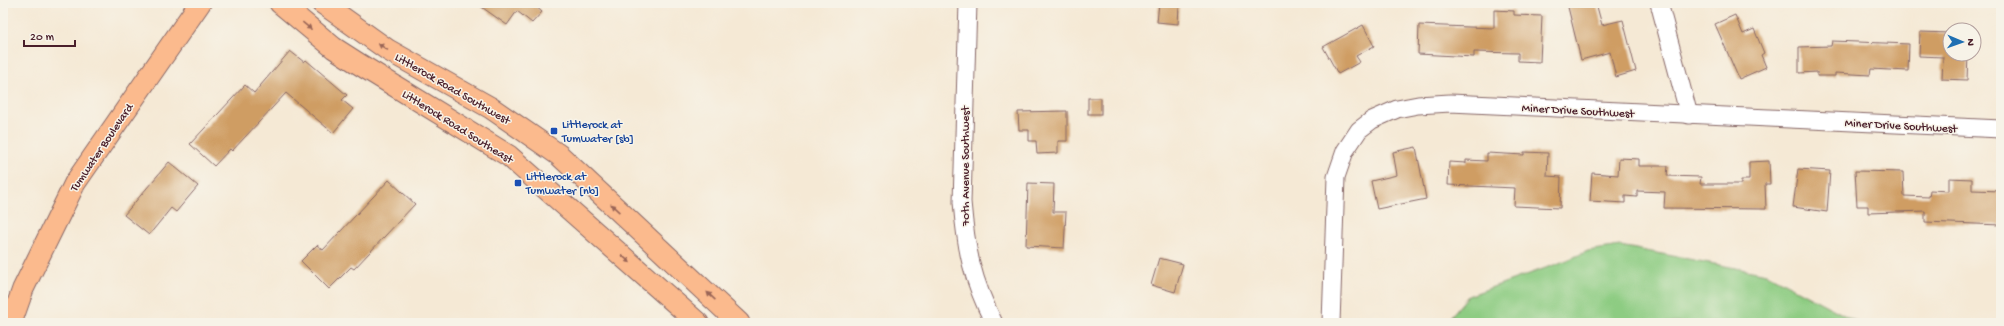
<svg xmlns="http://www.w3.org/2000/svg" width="2004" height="326" font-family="'Gochi Hand',sans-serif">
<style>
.green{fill:#8dcc82;stroke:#6c7656}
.building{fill:#cf9d64}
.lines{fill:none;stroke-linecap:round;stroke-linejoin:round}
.minor-casing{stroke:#866666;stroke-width:19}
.major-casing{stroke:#866666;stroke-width:23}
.minor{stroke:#fff;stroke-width:17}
.major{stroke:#fbba8d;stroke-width:21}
.oneway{fill:#9a6557}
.transit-dot{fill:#1a4fb4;stroke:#f7f3e8;stroke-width:1.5}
.labels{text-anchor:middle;stroke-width:3;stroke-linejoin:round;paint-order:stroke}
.street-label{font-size:12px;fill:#4a1f2b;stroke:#f7f3e8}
.transit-label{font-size:12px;fill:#164399;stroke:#f7f3e8;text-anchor:start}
</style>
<rect width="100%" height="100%" fill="#f7f3e8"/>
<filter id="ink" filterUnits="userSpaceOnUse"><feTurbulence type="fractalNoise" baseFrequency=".025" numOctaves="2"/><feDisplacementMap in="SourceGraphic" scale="8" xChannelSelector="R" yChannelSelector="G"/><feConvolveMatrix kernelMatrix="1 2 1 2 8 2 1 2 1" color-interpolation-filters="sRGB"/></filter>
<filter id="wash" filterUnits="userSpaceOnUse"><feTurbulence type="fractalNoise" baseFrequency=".012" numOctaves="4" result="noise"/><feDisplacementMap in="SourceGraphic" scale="16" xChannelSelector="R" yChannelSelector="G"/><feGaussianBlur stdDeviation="0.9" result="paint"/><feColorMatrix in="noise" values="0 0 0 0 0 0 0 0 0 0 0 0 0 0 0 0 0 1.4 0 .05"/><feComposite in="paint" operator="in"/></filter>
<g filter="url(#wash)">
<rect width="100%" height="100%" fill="#f5e9d5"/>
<path class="green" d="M 1620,246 L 1767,274 L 1859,323 L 1445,323 L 1468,296 L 1565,261 L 1588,251 Z"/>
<g id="blocks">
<g class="building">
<path d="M 476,3 L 532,3 L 542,12 L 532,23 L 517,11 L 507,25 Z"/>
<path d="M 1159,3 L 1176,3 L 1175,6 L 1179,6 L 1178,24 L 1157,22 Z"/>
<path d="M 1567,3 L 1596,3 L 1602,25 L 1623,20 L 1636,71 L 1616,77 L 1610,52 L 1581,60 Z"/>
<path d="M 1494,10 L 1514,11 L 1514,15 L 1542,16 L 1540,62 L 1518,61 L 1518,53 L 1474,52 L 1474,57 L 1418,54 L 1419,25 L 1494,28 Z"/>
<path d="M 1735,15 L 1743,34 L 1754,29 L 1764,53 L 1761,55 L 1766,67 L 1739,79 L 1715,24 Z"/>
<path d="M 1363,25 L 1374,46 L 1356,56 L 1360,62 L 1338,74 L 1323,47 Z"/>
<path d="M 1920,32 L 1950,33 L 1950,54 L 1968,54 L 1967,80 L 1942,79 L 1943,57 L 1919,56 Z"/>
<path d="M 1832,41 L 1909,44 L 1908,71 L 1871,69 L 1870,75 L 1835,73 L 1835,76 L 1817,76 L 1817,72 L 1799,73 L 1799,47 L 1831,46 Z"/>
<path d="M 290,51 L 304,62 L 306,60 L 347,95 L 342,100 L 353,109 L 333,133 L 286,93 L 232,151 L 230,149 L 214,166 L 190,144 L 245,85 L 254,93 Z"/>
<rect x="1088" y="98" width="13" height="16"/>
<path d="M 1067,111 L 1067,141 L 1058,141 L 1058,153 L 1037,154 L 1036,141 L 1029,141 L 1029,130 L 1019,130 L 1018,112 Z"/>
<path d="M 1416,147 L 1426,199 L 1377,209 L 1371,181 L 1397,175 L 1393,152 Z"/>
<path d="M 1524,152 L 1548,153 L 1547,176 L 1561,177 L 1560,208 L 1514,206 L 1515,188 L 1448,185 L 1449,162 L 1466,163 L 1466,160 L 1487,161 L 1487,153 L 1524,155 Z"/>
<path d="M 1619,158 L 1639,159 L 1639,166 L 1668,166 L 1667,176 L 1701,177 L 1700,184 L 1741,184 L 1741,180 L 1749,180 L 1749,162 L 1769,161 L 1770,184 L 1765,184 L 1766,209 L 1664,208 L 1665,192 L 1637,191 L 1637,197 L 1625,196 L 1625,203 L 1590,201 L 1592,173 L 1618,175 Z"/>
<path d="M 169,162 L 198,186 L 176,212 L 171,208 L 149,235 L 124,215 Z"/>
<path d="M 1798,169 L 1830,171 L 1827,212 L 1793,207 Z"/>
<path d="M 1855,171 L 1903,172 L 1904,196 L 1929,197 L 1930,190 L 1949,191 L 1949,178 L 1972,179 L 1972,190 L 2001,191 L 2001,225 L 1925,222 L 1925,211 L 1868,213 L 1868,206 L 1857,206 Z"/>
<path d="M 389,180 L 415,204 L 354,269 L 351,267 L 329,289 L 301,261 L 317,245 L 323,250 Z"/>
<path d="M 1028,183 L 1054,184 L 1053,212 L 1066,212 L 1064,248 L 1026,246 Z"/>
<path d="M 1159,258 L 1183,264 L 1175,292 L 1151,285 Z"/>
</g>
</g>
</g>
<g filter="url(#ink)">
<use href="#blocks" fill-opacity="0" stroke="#866666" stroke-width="1"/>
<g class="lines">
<defs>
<g id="minor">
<path d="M 968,3 L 962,202 C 966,249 972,280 994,323"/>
<path d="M 1659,3 L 1689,115"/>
<path d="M 1331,323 L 1336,177 L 1345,151 L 1359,130 L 1372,120 L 1397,109 L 1418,105 L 1450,103 L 2001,129"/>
</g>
<g id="major">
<path d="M 280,3 L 334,48 L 359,64 L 509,156 L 698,323"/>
<path d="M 322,3 L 388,50 L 491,108 L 559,155 L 739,323"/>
<path d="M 11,323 L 23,289 L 75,183 L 200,3"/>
</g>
</defs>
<use href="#minor" class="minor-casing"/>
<use href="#major" class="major-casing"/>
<use href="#minor" class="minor"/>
<use href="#major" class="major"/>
</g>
<defs><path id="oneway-solid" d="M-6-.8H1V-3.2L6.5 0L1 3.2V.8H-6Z"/></defs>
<g class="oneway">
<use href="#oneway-solid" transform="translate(307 26) rotate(39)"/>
<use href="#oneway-solid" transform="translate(383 47) rotate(-146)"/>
<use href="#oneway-solid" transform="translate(615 208) rotate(-137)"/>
<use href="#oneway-solid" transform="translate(626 259) rotate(41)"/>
<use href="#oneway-solid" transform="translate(711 296) rotate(-137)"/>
</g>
</g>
<g class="transit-dot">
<rect x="550" y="127" width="8" height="8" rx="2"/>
<rect x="514" y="179" width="8" height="8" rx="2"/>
</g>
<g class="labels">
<g class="street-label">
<text transform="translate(453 88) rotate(30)" y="4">Littlerock Road Southwest</text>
<text transform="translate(1578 110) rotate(3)" y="4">Miner Drive Southwest</text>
<text transform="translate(1901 125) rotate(3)" y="4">Miner Drive Southwest</text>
<text transform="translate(458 126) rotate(32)" y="4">Littlerock Road Southeast</text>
<text transform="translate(101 147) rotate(-56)" y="4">Tumwater Boulevard</text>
<text transform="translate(965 166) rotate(-90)" y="4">70th Avenue Southwest</text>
</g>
<g class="transit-label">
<text x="562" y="128">Littlerock at<tspan x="562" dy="14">Tumwater [sb]</tspan></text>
<text x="526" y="180">Littlerock at<tspan x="526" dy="14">Tumwater [nb]</tspan></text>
</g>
</g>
<rect width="2004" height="326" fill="none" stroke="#f7f3e8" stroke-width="16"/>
<g transform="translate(1962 42) rotate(92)"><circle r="19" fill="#f7f3e8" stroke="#b29e9c"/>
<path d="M0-3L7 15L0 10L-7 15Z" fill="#1f6fb2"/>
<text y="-6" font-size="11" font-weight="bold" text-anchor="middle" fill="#4a1f2b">N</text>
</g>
<path d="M24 40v6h51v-6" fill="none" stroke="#4a1f2b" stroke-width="2"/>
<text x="30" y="40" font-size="12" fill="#4a1f2b" stroke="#f7f3e8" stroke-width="3" paint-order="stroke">20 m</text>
</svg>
